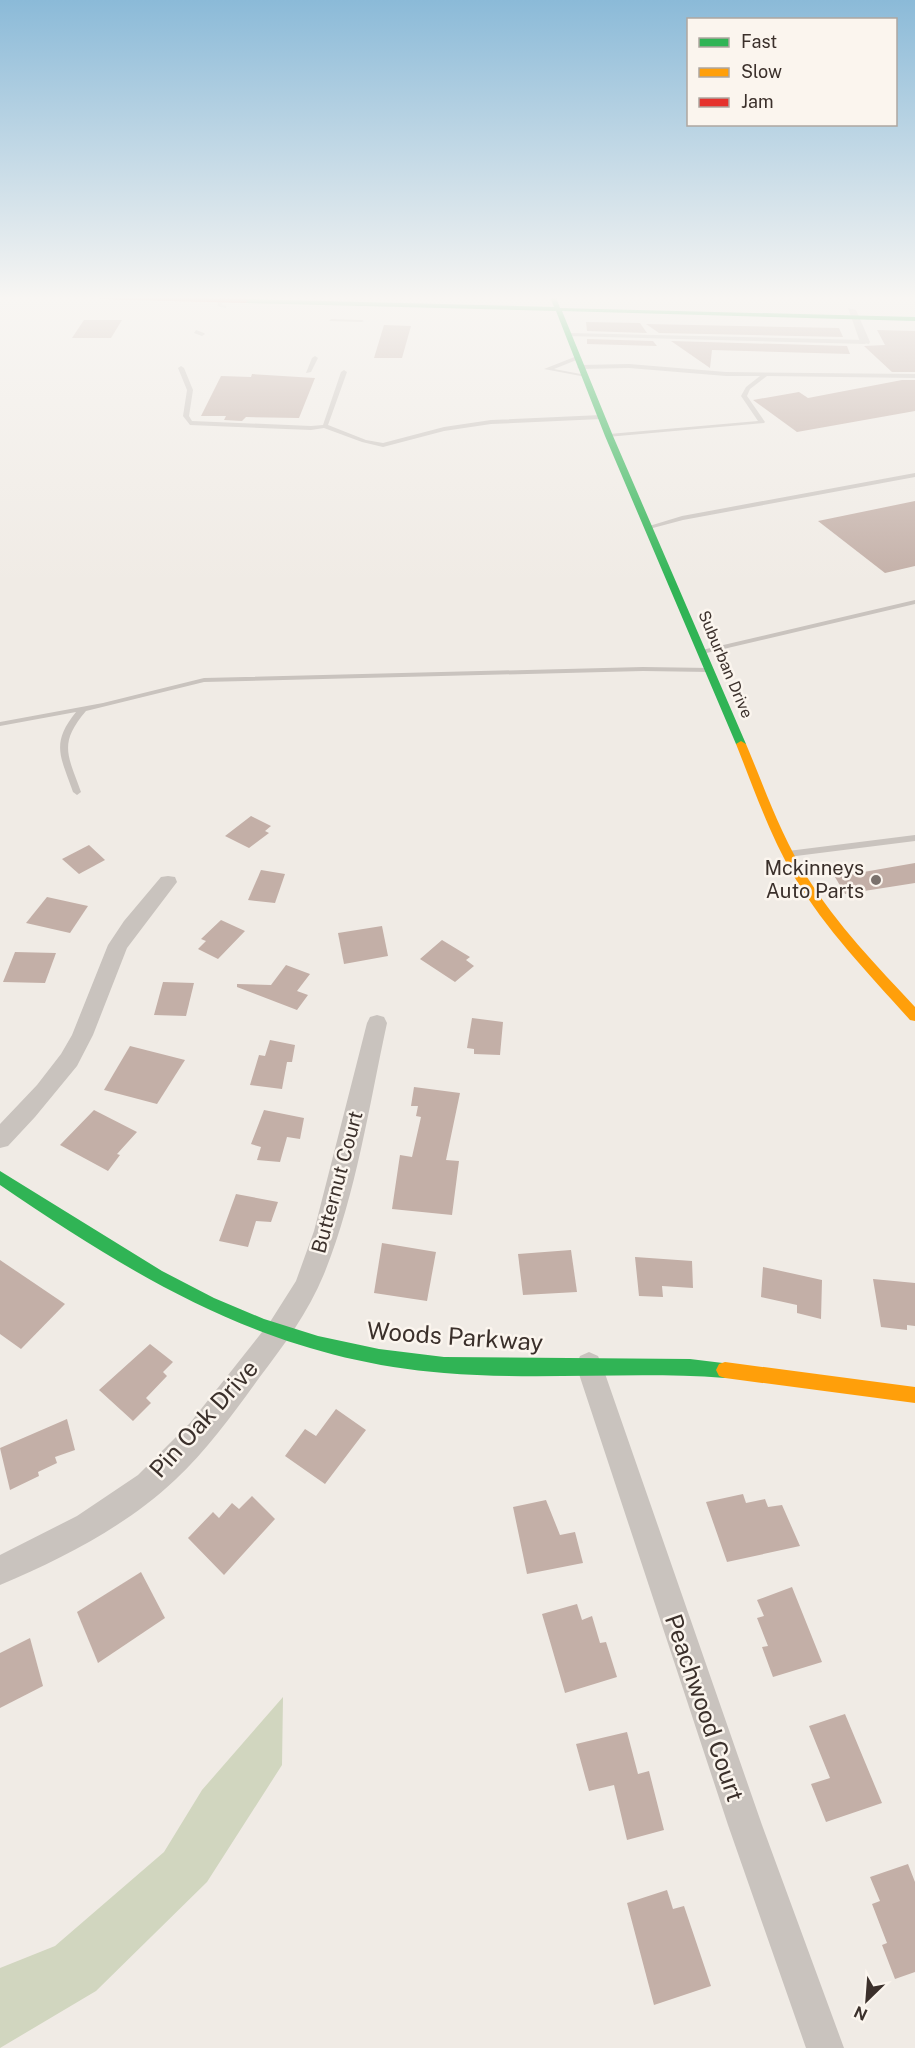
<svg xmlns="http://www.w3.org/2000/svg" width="915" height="2048" font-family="'Public Sans',sans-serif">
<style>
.green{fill:#d1d6bf}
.building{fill:#c3afa7}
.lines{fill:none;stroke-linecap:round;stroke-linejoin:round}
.lane{fill:#c9c3be;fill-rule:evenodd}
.street{fill:#c9c3be;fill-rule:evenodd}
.fast{fill:#30b455;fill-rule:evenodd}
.slow{fill:#ff9f0a;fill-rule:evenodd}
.jam{fill:#e5322d;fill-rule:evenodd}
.poi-dot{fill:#7a716c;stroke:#fbf5ee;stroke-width:2}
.labels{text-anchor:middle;stroke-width:5;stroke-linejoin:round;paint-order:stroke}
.far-street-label{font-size:16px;fill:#3b302b;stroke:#fbf5ee}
.poi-label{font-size:20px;fill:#3b302b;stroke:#fbf5ee;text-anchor:end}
.street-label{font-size:20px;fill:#3b302b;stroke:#fbf5ee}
.near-street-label{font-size:24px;fill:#3b302b;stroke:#fbf5ee}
</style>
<rect width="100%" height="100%" fill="#f0ebe5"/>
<path class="green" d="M 283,1697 L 282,1765 L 207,1882 L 96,1991 L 0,2048 L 0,1968 L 55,1946 L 164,1852 L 202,1790 Z"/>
<g class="building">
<path d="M 84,320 L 122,320 L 111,338 L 72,338 Z"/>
<path d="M 586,322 L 640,323 L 647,333 L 587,331 Z"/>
<path d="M 646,324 L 839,328 L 843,337 L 659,333 Z"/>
<path d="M 384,325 L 411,326 L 402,358 L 374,358 Z"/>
<path d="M 877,330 L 915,331 L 915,372 L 892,372 L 864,346 L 885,345 Z"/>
<path d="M 587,339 L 653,341 L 657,346 L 587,344 Z"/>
<path d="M 671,341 L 847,346 L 850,354 L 712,350 L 710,368 Z"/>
<path d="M 252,374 L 315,378 L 299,418 L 246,417 L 242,421 L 224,420 L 226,416 L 201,416 L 221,376 L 251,377 Z"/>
<path d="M 902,380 L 915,380 L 915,411 L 797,432 L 753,400 L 799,392 L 808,398 Z"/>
<path d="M 915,501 L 915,566 L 885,573 L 818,521 Z"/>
<path d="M 251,816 L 271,826 L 265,831 L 269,833 L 249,848 L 225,836 Z"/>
<path d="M 89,845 L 105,860 L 79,874 L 62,859 Z"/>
<path d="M 915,863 L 915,883 L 845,894 L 835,877 Z"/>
<path d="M 261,870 L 285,874 L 275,903 L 248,900 Z"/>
<path d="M 47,897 L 88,906 L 70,933 L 26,923 Z"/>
<path d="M 221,920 L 245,931 L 218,959 L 198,949 L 206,941 L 201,939 Z"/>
<path d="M 382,926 L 388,956 L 344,964 L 338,933 Z"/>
<path d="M 442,940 L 470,957 L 466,960 L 474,966 L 455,982 L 420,959 Z"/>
<path d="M 15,952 L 56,953 L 45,983 L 3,982 Z"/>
<path d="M 286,965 L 310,974 L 297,991 L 308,995 L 297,1010 L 237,987 L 237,984 L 271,985 Z"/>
<path d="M 163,982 L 194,983 L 186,1016 L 154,1015 Z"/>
<path d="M 472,1018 L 503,1022 L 500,1055 L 474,1054 L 474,1049 L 467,1048 Z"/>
<path d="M 270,1040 L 295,1045 L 292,1062 L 287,1062 L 282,1089 L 250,1085 L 259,1055 L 265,1056 Z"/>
<path d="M 130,1046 L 185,1060 L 157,1104 L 104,1090 Z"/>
<path d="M 414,1087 L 460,1093 L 446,1160 L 459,1161 L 452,1215 L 392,1209 L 400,1155 L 412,1157 L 421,1117 L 416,1116 L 418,1106 L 411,1106 Z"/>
<path d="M 94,1110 L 137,1132 L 117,1154 L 120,1155 L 108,1171 L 60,1145 Z"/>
<path d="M 264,1110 L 304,1118 L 300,1139 L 287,1137 L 280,1162 L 257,1160 L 261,1147 L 251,1144 Z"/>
<path d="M 236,1194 L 278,1202 L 271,1222 L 256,1221 L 248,1247 L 219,1241 Z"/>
<path d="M 382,1243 L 436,1252 L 427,1301 L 374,1293 Z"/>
<path d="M 571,1250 L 577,1292 L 523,1295 L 518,1254 Z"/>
<path d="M 635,1257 L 692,1261 L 693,1288 L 662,1286 L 663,1297 L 639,1296 Z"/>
<path d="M 0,1260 L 65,1304 L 21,1349 L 0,1334 Z"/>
<path d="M 763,1267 L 822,1280 L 821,1319 L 797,1313 L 797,1305 L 761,1297 Z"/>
<path d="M 873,1279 L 915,1283 L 915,1326 L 907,1325 L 907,1330 L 881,1327 Z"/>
<path d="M 150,1344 L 173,1362 L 163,1372 L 167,1376 L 146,1398 L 151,1403 L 133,1421 L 99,1390 Z"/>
<path d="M 336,1409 L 366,1430 L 325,1484 L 285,1456 L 305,1429 L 316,1436 Z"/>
<path d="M 67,1419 L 75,1450 L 55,1457 L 57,1463 L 38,1472 L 39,1476 L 10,1490 L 0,1448 Z"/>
<path d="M 743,1494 L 746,1503 L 765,1499 L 768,1507 L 782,1505 L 800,1546 L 727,1562 L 706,1502 Z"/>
<path d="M 252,1496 L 275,1519 L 224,1575 L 188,1538 L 213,1512 L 219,1518 L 232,1503 L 239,1509 Z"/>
<path d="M 546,1500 L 560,1535 L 575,1532 L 583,1563 L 527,1574 L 513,1507 Z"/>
<path d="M 141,1572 L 165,1618 L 98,1663 L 77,1612 Z"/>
<path d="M 792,1587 L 822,1662 L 773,1677 L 762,1647 L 768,1646 L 757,1618 L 764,1616 L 757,1600 Z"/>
<path d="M 577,1604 L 582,1620 L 592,1616 L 600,1643 L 606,1642 L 617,1677 L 565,1693 L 542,1614 Z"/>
<path d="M 30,1638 L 43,1686 L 0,1708 L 0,1653 Z"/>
<path d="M 845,1714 L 882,1803 L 826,1822 L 811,1784 L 830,1778 L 809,1726 Z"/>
<path d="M 627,1732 L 638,1774 L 649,1771 L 664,1830 L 627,1840 L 614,1785 L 589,1791 L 576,1744 Z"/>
<path d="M 908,1864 L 915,1882 L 915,1972 L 895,1979 L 882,1945 L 887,1943 L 872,1904 L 880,1901 L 870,1877 Z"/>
<path d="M 667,1890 L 673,1909 L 684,1906 L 711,1986 L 654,2005 L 627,1903 Z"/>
</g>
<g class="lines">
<g class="lane">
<path d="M 221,297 L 225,297 L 222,305 L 226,306 L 226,308 L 217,306 Z"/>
<path d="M 331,319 L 362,320 L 364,321 L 362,322 L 329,321 Z"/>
<path d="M 196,330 L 204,333 L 205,334 L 202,336 L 194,333 Z"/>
<path d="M 569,333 L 865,340 L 868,342 L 865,344 L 567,336 Z"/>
<path d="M 315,356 L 318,358 L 311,372 L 306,373 L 312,358 Z"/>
<path d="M 577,356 L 579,359 L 554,369 L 586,375 L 586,377 L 544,369 Z"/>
<path d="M 629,364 L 726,372 L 915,374 L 915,378 L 767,376 L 750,389 L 747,396 L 765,422 L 764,423 L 607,437 L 607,435 L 609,434 L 758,421 L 741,396 L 746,387 L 760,376 L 726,376 L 629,368 L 580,369 L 577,367 L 580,365 Z"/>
<path d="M 181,366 L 184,368 L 193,390 L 189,416 L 192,421 L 311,426 L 323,425 L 341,372 L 344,370 L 347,372 L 328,425 L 366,440 L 383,443 L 444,427 L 491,420 L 601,415 L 604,417 L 601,419 L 491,424 L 444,431 L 383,447 L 362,442 L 324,428 L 311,430 L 190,425 L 183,416 L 187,390 L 178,368 Z"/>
<path d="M 915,473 L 915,477 L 683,520 L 649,529 L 646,527 L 682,516 Z"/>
<path d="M 915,600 L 915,604 L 702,654 L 698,652 L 702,650 Z"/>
<path d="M 643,667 L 710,668 L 714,670 L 710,672 L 643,671 L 204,682 L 86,711 C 58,744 68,755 81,792 L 77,795 L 73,792 C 61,757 50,744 76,712 L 0,726 L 0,722 L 103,703 L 204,678 Z"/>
<path d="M 915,835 L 915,841 L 788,857 L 783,854 L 788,851 Z"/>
</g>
<g class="street">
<path d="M 848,308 L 856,310 L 870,342 L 869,344 L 860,342 Z"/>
<path d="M 168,876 L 175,877 L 177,882 L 127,948 L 93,1035 L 77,1066 L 35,1117 L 8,1146 L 0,1148 L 0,1124 L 37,1085 L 61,1054 L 72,1035 L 108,945 L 124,921 L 161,877 Z"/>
<path d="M 377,1015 L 384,1017 L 387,1023 C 369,1106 356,1195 324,1274 C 308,1313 284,1345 259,1378 C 233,1414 207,1450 175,1480 C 126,1526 62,1559 0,1585 L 0,1555 L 77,1516 L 138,1475 L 190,1423 L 270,1322 L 296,1281 L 314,1231 L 367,1023 L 370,1017 Z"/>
<path d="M 589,1352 L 598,1356 L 602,1365 L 762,1825 L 844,2048 L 806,2048 L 728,1825 L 576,1365 L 580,1356 Z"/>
</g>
<g class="fast">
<path d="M 550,297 L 556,297 L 560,308 L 915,317 L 915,321 L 562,311 L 613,436 L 746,744 L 745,746 L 741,747 L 736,744 L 605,436 L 556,311 L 245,303 L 242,301 L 245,299 L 554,307 Z"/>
<path d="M 0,1171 L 162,1271 L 214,1298 L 264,1319 L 318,1336 L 379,1349 L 444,1357 L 690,1359 L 731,1364 L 734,1370 L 731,1376 L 725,1378 C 632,1371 538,1381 444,1373 C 270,1359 141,1281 0,1185 Z"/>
</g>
<g class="slow">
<path d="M 741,741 L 746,744 C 765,789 781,836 807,877 C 837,925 877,966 915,1007 L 915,1021 L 910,1020 C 869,974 826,930 795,878 C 770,836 754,789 736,744 Z"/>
<path d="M 725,1362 L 915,1387 L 915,1403 L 725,1378 L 719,1376 L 716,1370 L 719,1364 Z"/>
</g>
<path class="jam" d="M 97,297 L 245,299 L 248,301 L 245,303 L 100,299 Z"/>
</g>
<linearGradient id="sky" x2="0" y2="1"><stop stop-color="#8bbad8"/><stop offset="0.51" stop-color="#f8f6f3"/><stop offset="1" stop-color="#f8f6f3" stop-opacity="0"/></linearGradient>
<rect width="915" height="584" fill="url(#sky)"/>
<circle class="poi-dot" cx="876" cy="880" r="6"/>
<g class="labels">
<g class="far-street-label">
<text transform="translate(726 664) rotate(67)" y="6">Suburban Drive</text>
</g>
<g class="poi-label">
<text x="864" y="875">Mckinneys<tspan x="864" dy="23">Auto Parts</tspan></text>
</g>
<g class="street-label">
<text transform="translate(337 1182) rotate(-75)" y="7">Butternut Court</text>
</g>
<g class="near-street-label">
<text transform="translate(455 1337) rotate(4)" y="8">Woods Parkway</text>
<text transform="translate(204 1419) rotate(-48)" y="8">Pin Oak Drive</text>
<text transform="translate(704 1708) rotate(71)" y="8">Peachwood Court</text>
</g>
</g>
<rect x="687" y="18" width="210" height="108" fill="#fbf5ee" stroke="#aea6a0" stroke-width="1.5"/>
<rect x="699" y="38" width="30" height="9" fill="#30b455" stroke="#aea6a0" stroke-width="1.5"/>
<text x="741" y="48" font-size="18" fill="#3b302b">Fast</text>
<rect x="699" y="68" width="30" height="9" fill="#ff9f0a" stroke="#aea6a0" stroke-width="1.5"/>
<text x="741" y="78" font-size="18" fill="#3b302b">Slow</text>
<rect x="699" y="98" width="30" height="9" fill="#e5322d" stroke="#aea6a0" stroke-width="1.5"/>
<text x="741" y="108" font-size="18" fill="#3b302b">Jam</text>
<g transform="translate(867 2000) rotate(205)" stroke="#fbf5ee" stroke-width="4.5" paint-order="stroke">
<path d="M0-4.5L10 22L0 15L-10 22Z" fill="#3b302b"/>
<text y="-9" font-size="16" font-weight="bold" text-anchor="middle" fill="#3b302b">N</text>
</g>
</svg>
